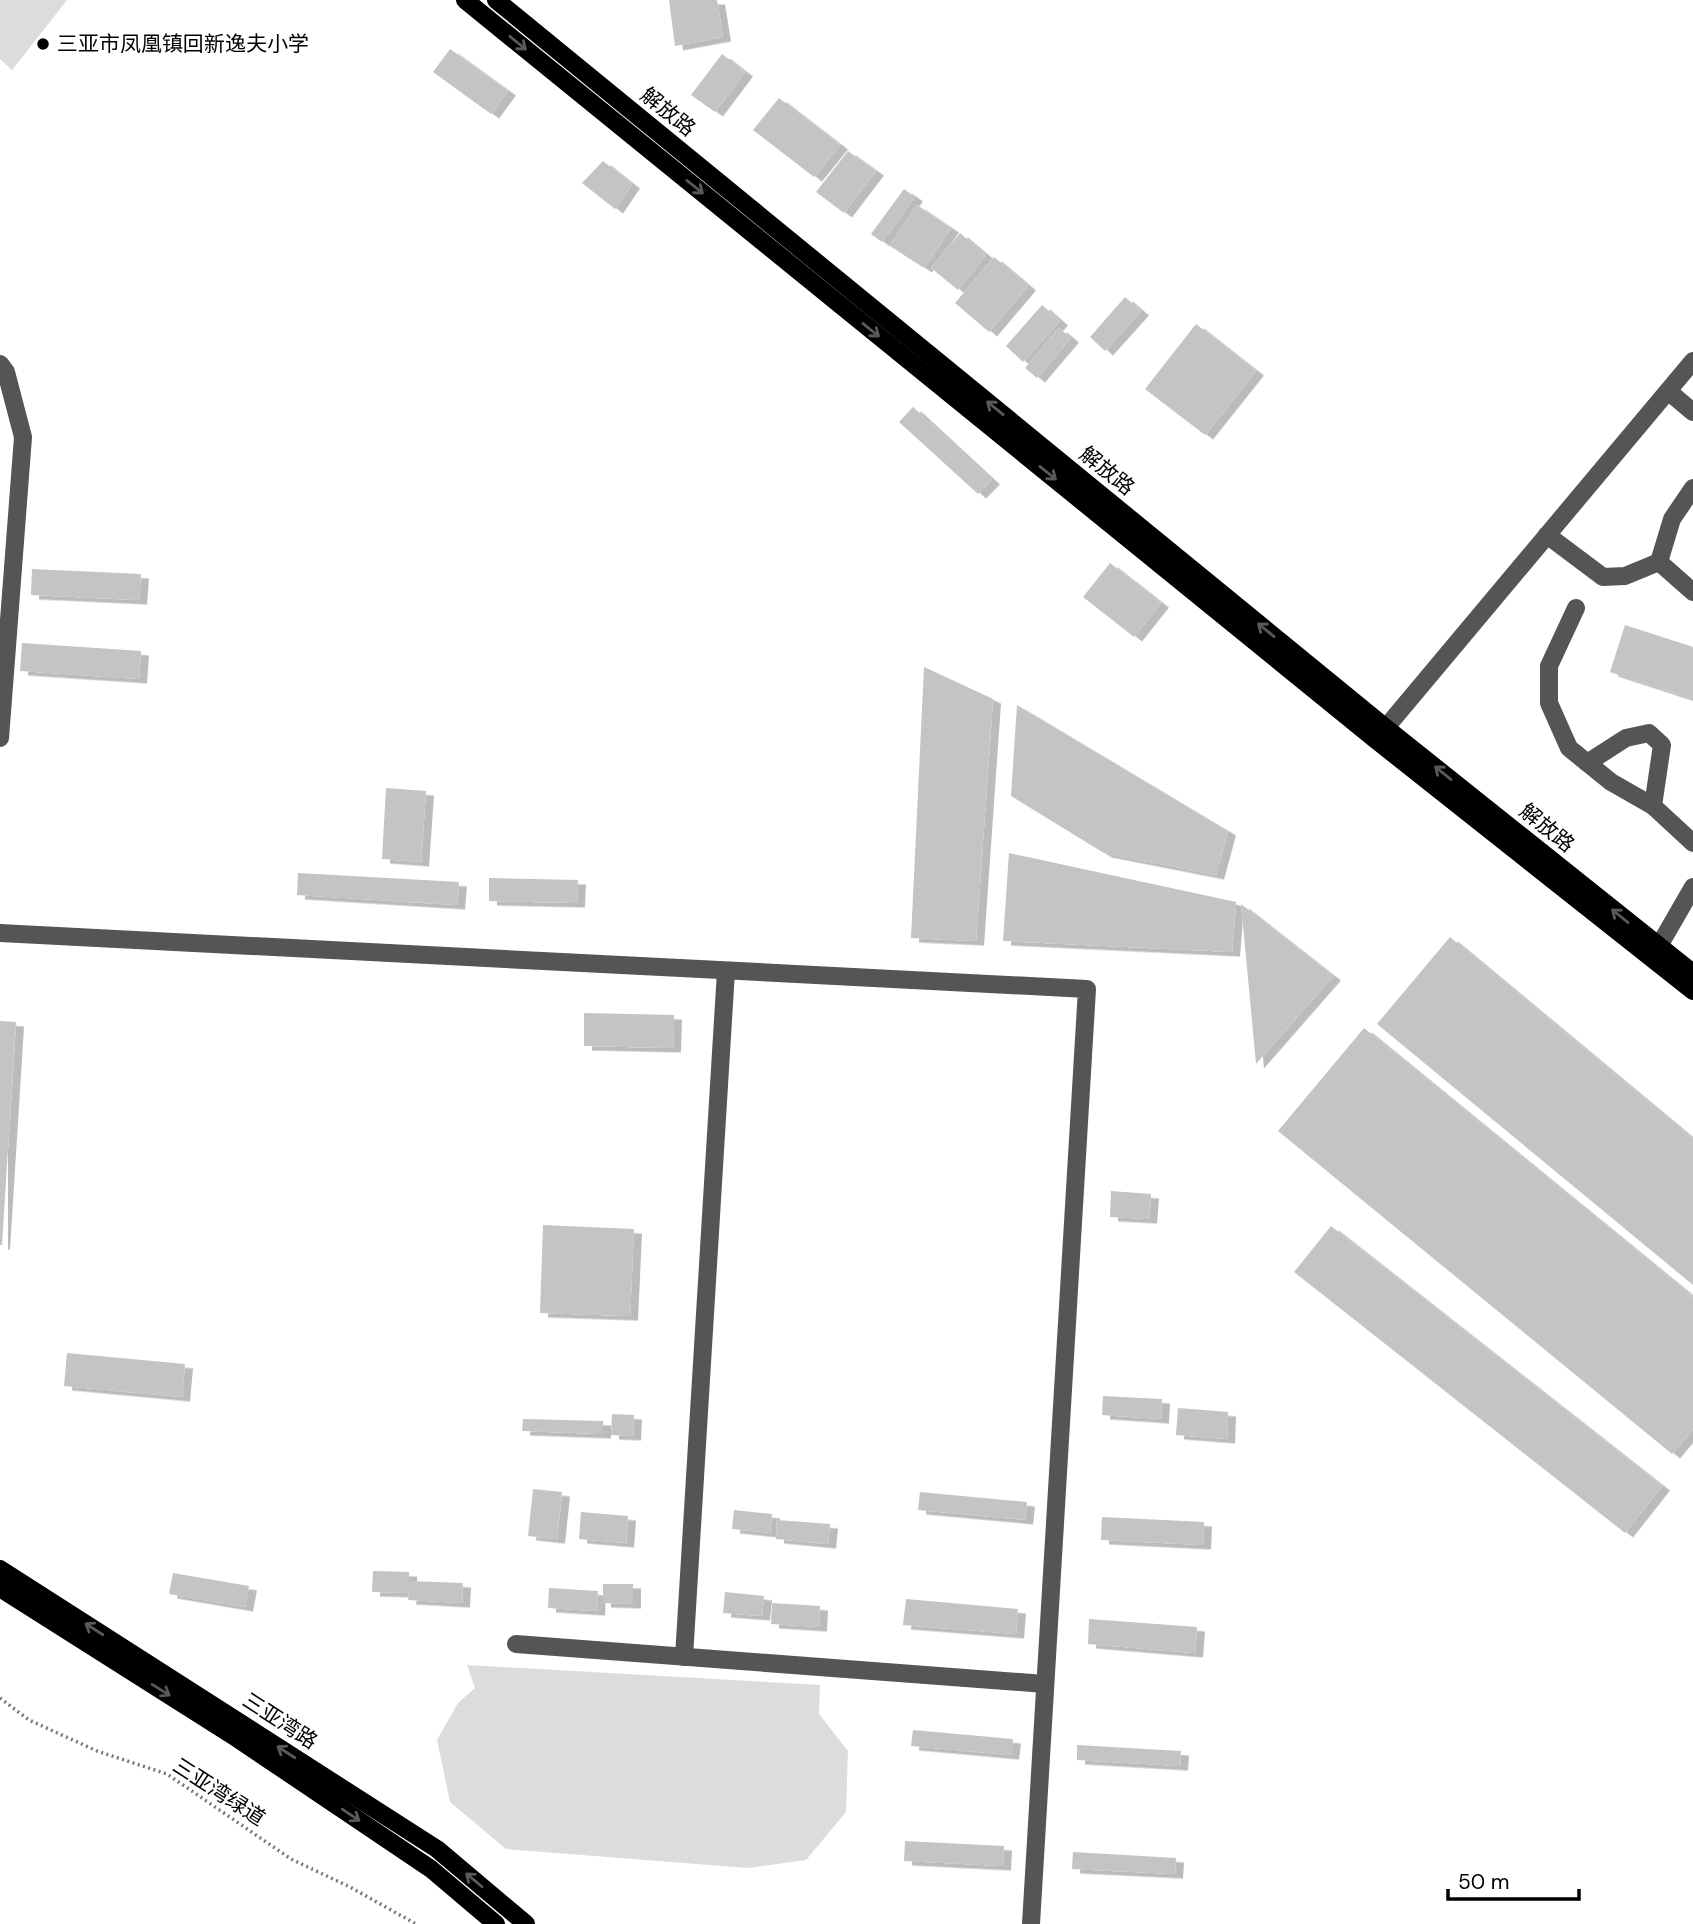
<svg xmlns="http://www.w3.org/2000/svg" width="1693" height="1924" font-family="'DM Sans','Noto Sans SC',sans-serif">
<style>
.green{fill:#dcdcdc}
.building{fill:#c4c4c4;filter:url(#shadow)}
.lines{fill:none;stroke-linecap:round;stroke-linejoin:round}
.path{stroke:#777;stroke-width:3.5;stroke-dasharray:2 3.5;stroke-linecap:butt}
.minor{stroke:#555;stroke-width:18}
.major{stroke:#000;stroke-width:18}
.oneway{stroke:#595959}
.poi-dot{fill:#000;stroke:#fff;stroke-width:2.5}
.labels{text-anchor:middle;stroke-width:5;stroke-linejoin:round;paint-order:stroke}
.poi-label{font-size:21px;fill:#000;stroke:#fff;text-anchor:start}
.street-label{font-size:21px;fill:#000;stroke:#fff}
</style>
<defs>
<filter id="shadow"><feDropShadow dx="8" dy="4.5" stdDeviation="0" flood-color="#0004"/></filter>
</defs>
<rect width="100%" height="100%" fill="#fff"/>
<g class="green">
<path d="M 0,0 L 67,0 L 12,70 L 0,59 Z"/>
<path d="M 467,1665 L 820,1685 L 819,1714 L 848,1751 L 846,1812 L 806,1860 L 748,1868 L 506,1849 L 450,1802 L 437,1740 L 458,1703 L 475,1688 Z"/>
</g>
<g class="building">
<path d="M 669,0 L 717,0 L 723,37 L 675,46 Z"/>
<path d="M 450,49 L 508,91 L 491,114 L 433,72 Z"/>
<path d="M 722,54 L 745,72 L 715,112 L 691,95 Z"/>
<path d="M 779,98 L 840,145 L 814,177 L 753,130 Z"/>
<path d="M 848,151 L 876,171 L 844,213 L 816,192 Z"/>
<path d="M 603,161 L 632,184 L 615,209 L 582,183 Z"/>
<path d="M 904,189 L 915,197 L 882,242 L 871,234 Z"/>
<path d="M 917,205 L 951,228 L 924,268 L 890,246 Z"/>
<path d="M 960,233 L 986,255 L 958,290 L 931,268 Z"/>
<path d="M 994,257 L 1028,286 L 989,332 L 955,303 Z"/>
<path d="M 1125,297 L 1141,311 L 1105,351 L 1090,337 Z"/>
<path d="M 1042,305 L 1060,321 L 1023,362 L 1006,346 Z"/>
<path d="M 1196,324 L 1256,371 L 1205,435 L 1145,389 Z"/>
<path d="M 1059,328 L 1071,338 L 1037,378 L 1025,368 Z"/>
<path d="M 913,407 L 992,480 L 978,494 L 899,422 Z"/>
<path d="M 1110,563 L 1161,603 L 1134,637 L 1083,597 Z"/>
<path d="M 32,569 L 141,574 L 139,600 L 31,595 Z"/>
<path d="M 1625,625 L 1693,647 L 1693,699 L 1610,672 Z"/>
<path d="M 22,643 L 141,651 L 139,679 L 20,671 Z"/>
<path d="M 924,667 L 993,699 L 976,941 L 911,938 Z"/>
<path d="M 1017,705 L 1228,831 L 1216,875 L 1104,853 L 1011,796 Z"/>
<path d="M 386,788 L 426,791 L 421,862 L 382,859 Z"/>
<path d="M 1009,853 L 1236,902 L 1232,952 L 1003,941 Z"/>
<path d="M 298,873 L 459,882 L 457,905 L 297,895 Z"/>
<path d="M 489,878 L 578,880 L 577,903 L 489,901 Z"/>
<path d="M 1241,904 L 1333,976 L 1256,1064 Z"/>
<path d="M 1450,937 L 1693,1139 L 1693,1285 L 1377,1024 Z"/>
<path d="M 584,1013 L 674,1015 L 673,1048 L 584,1046 Z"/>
<path d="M 0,1021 L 16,1022 L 2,1245 L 0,1245 Z"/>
<path d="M 1364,1028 L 1693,1297 L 1693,1429 L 1672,1454 L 1278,1131 Z"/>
<path d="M 1111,1191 L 1151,1194 L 1149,1219 L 1110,1217 Z"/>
<path d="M 543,1225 L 634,1229 L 630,1316 L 540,1313 Z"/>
<path d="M 1331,1226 L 1662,1486 L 1625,1533 L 1294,1272 Z"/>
<path d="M 67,1353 L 185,1364 L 182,1397 L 64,1386 Z"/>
<path d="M 1103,1396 L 1162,1399 L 1161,1419 L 1102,1415 Z"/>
<path d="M 1178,1408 L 1228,1412 L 1227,1439 L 1176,1435 Z"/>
<path d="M 612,1414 L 634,1415 L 633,1436 L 611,1435 Z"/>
<path d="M 523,1419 L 603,1421 L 603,1434 L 522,1431 Z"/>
<path d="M 533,1489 L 562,1492 L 557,1539 L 528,1536 Z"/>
<path d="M 920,1492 L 1027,1502 L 1025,1520 L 918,1510 Z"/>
<path d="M 734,1510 L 772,1514 L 770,1533 L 732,1529 Z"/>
<path d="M 581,1512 L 628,1516 L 626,1543 L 579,1539 Z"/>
<path d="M 1102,1517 L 1204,1522 L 1203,1545 L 1101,1540 Z"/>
<path d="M 777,1520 L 830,1524 L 828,1544 L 776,1539 Z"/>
<path d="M 373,1571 L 409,1572 L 409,1581 L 463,1583 L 462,1603 L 408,1600 L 409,1593 L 372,1592 Z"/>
<path d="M 173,1573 L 249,1586 L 245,1607 L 169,1594 Z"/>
<path d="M 603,1584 L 633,1584 L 633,1604 L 603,1603 Z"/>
<path d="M 549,1588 L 598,1591 L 597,1611 L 548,1608 Z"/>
<path d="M 725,1592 L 764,1596 L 762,1616 L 723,1613 Z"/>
<path d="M 906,1599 L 1018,1609 L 1016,1634 L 903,1625 Z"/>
<path d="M 772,1603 L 820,1606 L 819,1627 L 771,1624 Z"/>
<path d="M 1089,1619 L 1197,1627 L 1195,1653 L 1088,1644 Z"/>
<path d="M 913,1730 L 1013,1739 L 1011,1755 L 911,1746 Z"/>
<path d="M 1077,1745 L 1181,1751 L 1180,1766 L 1077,1760 Z"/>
<path d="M 905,1841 L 1004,1846 L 1003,1866 L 904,1861 Z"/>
<path d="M 1073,1852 L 1176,1858 L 1175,1874 L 1072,1869 Z"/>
</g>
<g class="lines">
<path class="path" d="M 0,1698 L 29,1720 L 97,1751 L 167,1774 L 291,1859 L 350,1887 L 416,1924"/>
<g class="minor">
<path d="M 0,364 L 6,372 L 23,437 L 0,738"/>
<path d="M 1668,391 L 1693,412"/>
<path d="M 1547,535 L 1603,577 L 1625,576 L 1659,562 L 1693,592"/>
<path d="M 1659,562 L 1672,519 L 1693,488"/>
<path d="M 1576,608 L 1549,666 L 1549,703 L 1569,748 L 1611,782 L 1653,806 L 1693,843"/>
<path d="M 1378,737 L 1693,361"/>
<path d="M 1587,763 L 1626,738 L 1649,733 L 1662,745 L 1653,806"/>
<path d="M 0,933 L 1087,989 L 1031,1924"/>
<path d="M 1659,946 L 1693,887"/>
<path d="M 516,1644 L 1045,1684"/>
<path d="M 684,1657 L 726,971"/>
</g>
<g class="major">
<path d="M 465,0 L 1376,740 L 1693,991"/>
<path d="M 496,0 L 1386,728 L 1693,973"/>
<path d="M 0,1569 L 437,1849 L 526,1924"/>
<path d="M 0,1588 L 238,1739 L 431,1869 L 496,1924"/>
</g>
</g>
<defs><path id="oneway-shaft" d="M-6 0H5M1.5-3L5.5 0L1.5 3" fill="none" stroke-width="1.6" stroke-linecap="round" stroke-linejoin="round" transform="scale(1.75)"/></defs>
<g class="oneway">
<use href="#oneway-shaft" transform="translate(518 43) rotate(39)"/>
<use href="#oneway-shaft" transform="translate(695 187) rotate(39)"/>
<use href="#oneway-shaft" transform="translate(871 330) rotate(39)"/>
<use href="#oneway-shaft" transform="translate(995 408) rotate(-141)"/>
<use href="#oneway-shaft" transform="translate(1048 473) rotate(39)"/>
<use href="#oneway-shaft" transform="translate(1266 630) rotate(-141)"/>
<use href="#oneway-shaft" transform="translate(1443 773) rotate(-141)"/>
<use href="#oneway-shaft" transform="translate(1620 916) rotate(-141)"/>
<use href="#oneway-shaft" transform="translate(94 1629) rotate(-147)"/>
<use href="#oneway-shaft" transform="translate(161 1690) rotate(32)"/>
<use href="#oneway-shaft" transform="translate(286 1752) rotate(-147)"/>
<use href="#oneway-shaft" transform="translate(351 1815) rotate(34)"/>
<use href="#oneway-shaft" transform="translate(474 1880) rotate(-140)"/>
</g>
<circle class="poi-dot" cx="43" cy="44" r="7"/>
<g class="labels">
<g class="poi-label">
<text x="57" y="51">三亚市凤凰镇回新逸夫小学</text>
</g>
<g class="street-label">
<text transform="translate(668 112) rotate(39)" y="7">解放路</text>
<text transform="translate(1107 471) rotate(39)" y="7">解放路</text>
<text transform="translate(1547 828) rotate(39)" y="7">解放路</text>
<text transform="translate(280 1721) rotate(33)" y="7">三亚湾路</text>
<text transform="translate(219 1792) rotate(33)" y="7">三亚湾绿道</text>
</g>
</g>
<path d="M1448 1889v10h131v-10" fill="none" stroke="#000000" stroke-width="3.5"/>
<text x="1458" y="1889" font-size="21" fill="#000000" stroke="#ffffff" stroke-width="5" paint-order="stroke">50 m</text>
</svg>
